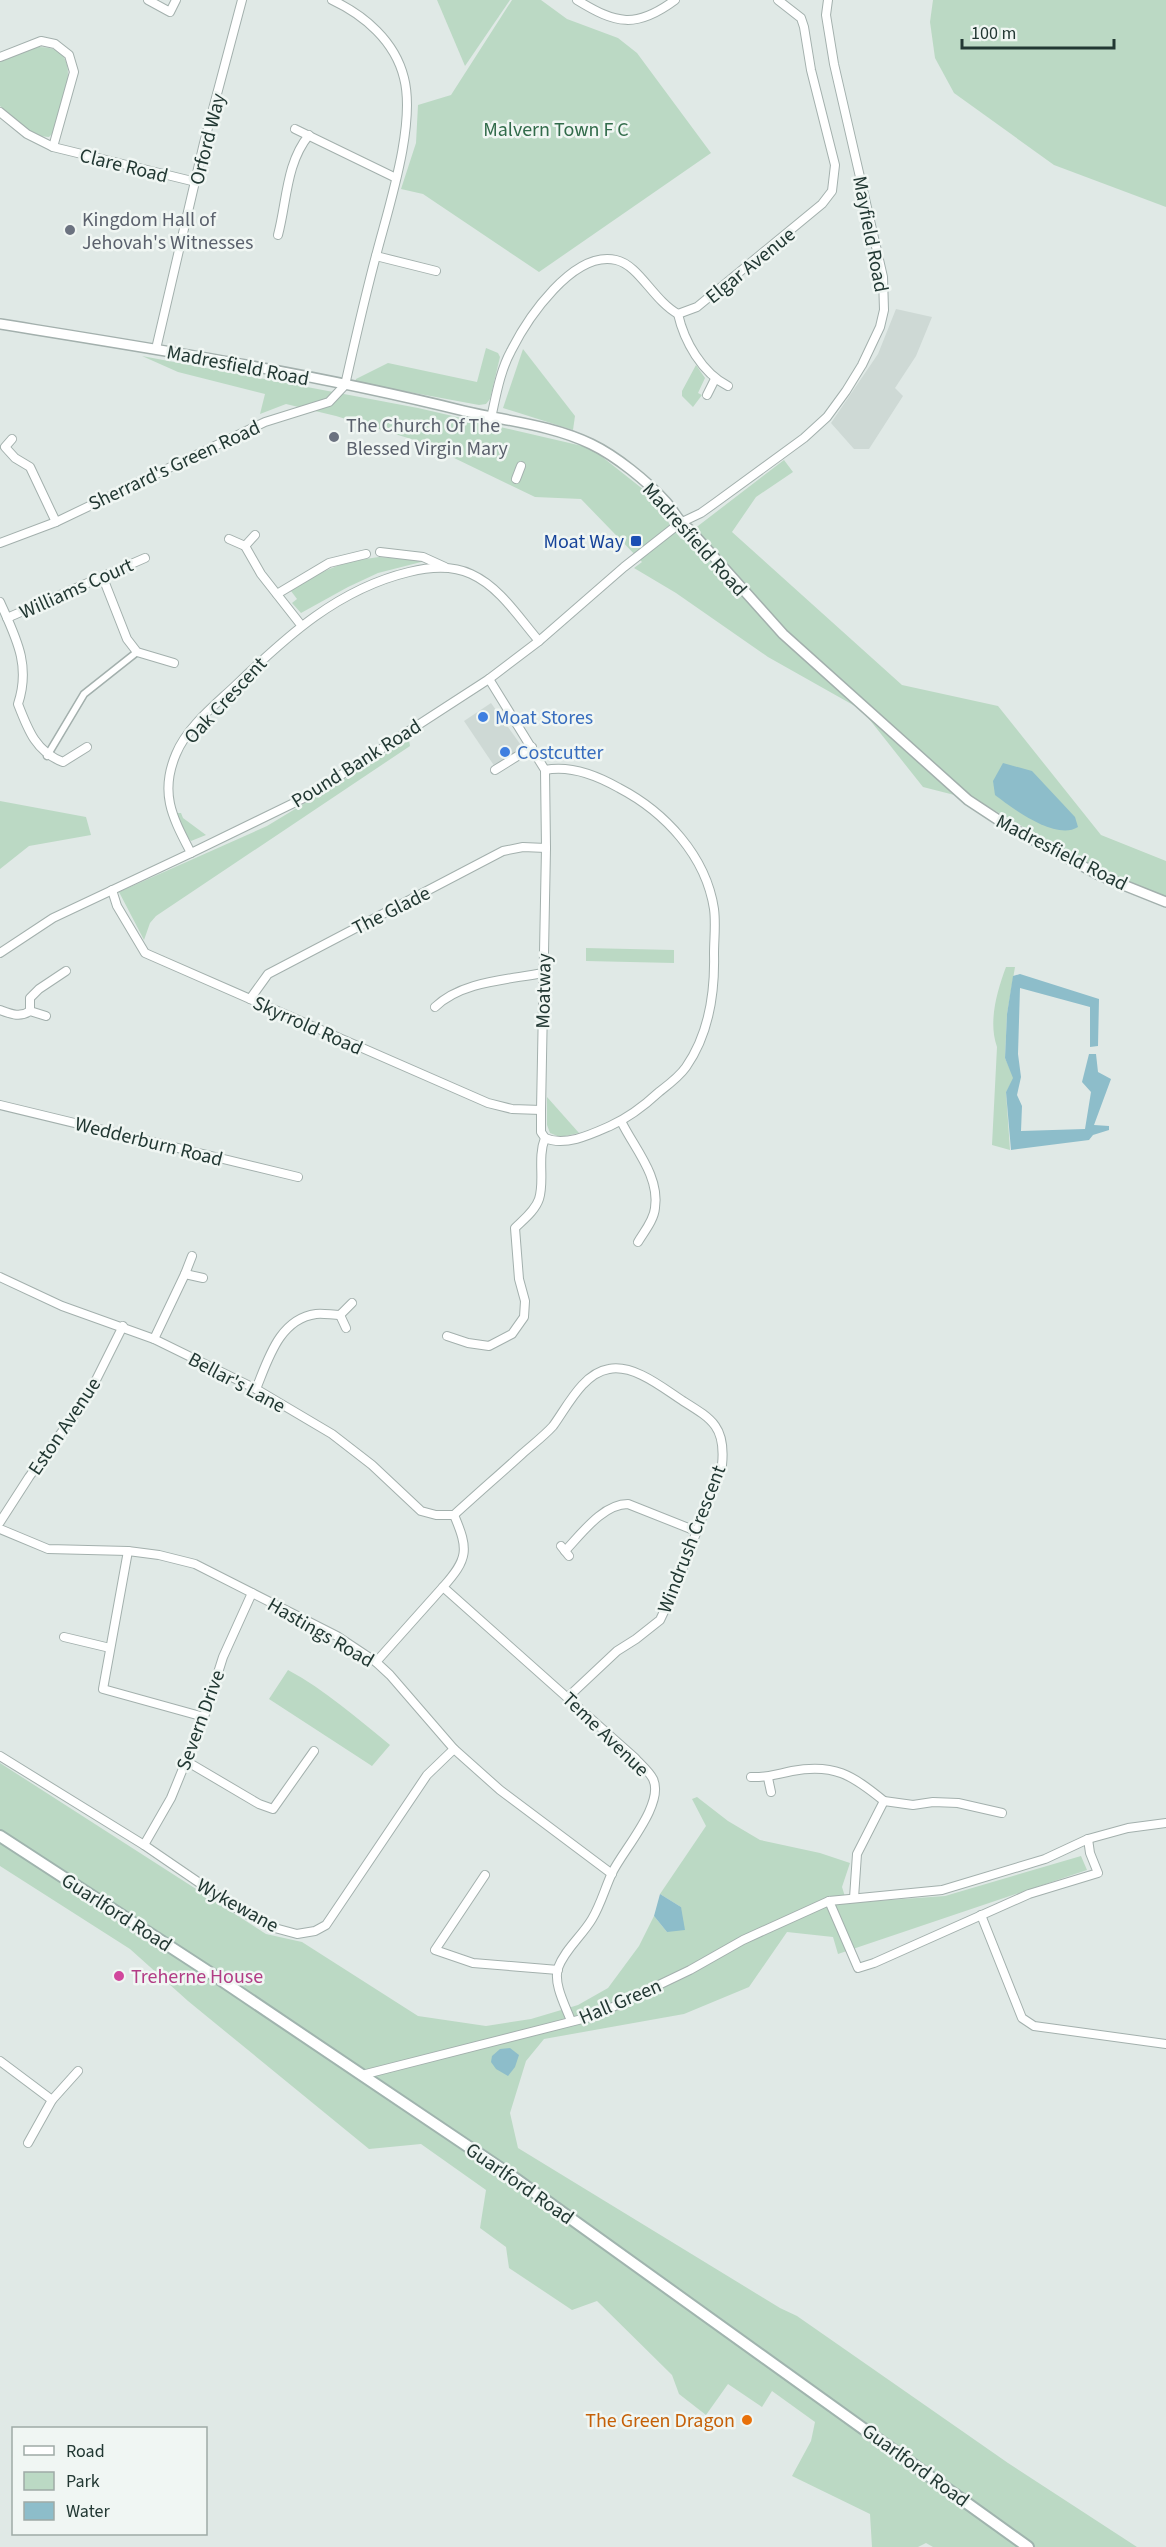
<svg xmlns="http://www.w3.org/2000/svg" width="1166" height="2547" font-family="'Source Sans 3',sans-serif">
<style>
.built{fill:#ced9d5}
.green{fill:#bbd9c4}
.water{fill:#8dbdca}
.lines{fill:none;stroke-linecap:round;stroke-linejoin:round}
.pedestrian-casing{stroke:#a3b0ad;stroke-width:9}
.minor-casing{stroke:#a3b0ad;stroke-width:10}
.tertiary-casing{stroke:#a3b0ad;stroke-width:12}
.secondary-casing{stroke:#a0b4ae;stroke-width:14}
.pedestrian{stroke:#fff;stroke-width:6}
.minor{stroke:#fff;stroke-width:8}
.tertiary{stroke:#fff;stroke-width:9}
.secondary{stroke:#fff;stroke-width:10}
.worship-dot{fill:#6b7280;stroke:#f0f6f3;stroke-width:2}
.transit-dot{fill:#1a4fb4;stroke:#f0f6f3;stroke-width:2}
.shop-dot{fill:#3f7fe0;stroke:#f0f6f3;stroke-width:2}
.hotel-dot{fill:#d1479c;stroke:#f0f6f3;stroke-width:2}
.food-dot{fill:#e8710a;stroke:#f0f6f3;stroke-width:2}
.labels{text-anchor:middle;stroke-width:5;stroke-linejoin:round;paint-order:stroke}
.park-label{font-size:20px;fill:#316b4a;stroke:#f0f6f3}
.street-label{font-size:20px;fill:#223833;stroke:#f0f6f3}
.worship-label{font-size:20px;fill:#5b616d;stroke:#f0f6f3;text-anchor:start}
.transit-label{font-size:20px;fill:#164399;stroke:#f0f6f3;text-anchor:end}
.shop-label{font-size:20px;fill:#366cbe;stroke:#f0f6f3;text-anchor:start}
.hotel-label{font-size:20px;fill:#b23c85;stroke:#f0f6f3;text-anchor:start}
.food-label{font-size:20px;fill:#c56008;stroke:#f0f6f3;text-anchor:end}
</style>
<rect width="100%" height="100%" fill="#e0e9e6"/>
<g class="built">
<path d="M 896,309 L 932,317 L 916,356 L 895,388 L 903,396 L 869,449 L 854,449 L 831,423 L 878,354 Z"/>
<path d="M 491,703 L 523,748 L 495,767 L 464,721 Z"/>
</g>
<g class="green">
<path d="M 437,0 L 510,0 L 465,66 Z"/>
<path d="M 512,0 L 541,0 L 567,19 L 618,38 L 637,53 L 711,153 L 539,272 L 423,194 L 401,189 L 416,143 L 418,105 L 451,95 Z"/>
<path d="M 933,0 L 1166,0 L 1166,207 L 1054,165 L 954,93 L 935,58 L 930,22 Z"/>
<path d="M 39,47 C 89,47 61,105 53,133 L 49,137 C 33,137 12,118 0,106 L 0,62 L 27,49 Z"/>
<path d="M 486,348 L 498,353 L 500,357 L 490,399 L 486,404 L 479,405 L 355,382 L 356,379 L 388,363 L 477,382 Z"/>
<path d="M 523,349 L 575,416 L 573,430 L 503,408 Z"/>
<path d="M 142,356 L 418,408 L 591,448 L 644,490 L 681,539 L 784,460 L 793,472 L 756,497 L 732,532 L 902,685 L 998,706 L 1101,835 L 1166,861 L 1166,897 L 1099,870 L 978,801 L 923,787 L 862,710 L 768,657 L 676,593 L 634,568 L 642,562 L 581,499 L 535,497 L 421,442 L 336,416 L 286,404 L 260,414 L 265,394 L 178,372 Z"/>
<path d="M 696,365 L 705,378 L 698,393 L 702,395 L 693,407 L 682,396 L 682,391 Z"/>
<path d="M 379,557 L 425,561 L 378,573 L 348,587 L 301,613 L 292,603 L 297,599 L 291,591 C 323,569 341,562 379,557 Z"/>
<path d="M 409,740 L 410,746 L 156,916 L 150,923 L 144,940 L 119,892 L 267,826 Z"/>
<path d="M 0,801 L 86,817 L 91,835 L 29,846 L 0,869 Z"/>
<path d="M 177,813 L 181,813 L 183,818 L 206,835 L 191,841 L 182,831 Z"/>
<path d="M 586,948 L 674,950 L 674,963 L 586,961 Z"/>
<path d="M 1006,967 L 1015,967 L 1007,1014 L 1005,1058 L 1014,1078 L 1006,1092 L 1010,1150 L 992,1145 L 997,1047 C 988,1022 997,991 1006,967 Z"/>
<path d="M 547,1097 L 579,1133 L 560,1137 L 550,1133 L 547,1125 Z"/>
<path d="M 288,1670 C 325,1690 357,1718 390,1745 L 372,1766 L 269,1699 Z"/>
<path d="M 0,1763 L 266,1934 L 302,1942 L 418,2016 L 486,2026 L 531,2019 L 578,2005 L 608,1988 L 639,1946 L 654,1916 L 667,1932 L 681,1907 L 660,1894 L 706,1826 L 692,1799 L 697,1797 L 728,1821 L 760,1840 L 820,1853 L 850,1863 L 842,1887 L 847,1903 L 945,1896 L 1081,1856 L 1087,1870 L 838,1954 L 833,1937 L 787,1932 L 749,1987 L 684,2014 L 544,2039 L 526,2061 L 510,2113 L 518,2148 L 780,2308 L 797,2316 L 1008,2463 L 1137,2547 L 933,2547 L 926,2543 L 918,2547 L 872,2547 L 870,2514 L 792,2476 L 811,2441 L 815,2422 L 772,2391 L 762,2407 L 728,2384 L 706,2415 L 679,2394 L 672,2375 L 597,2301 L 572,2310 L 509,2268 L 506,2247 L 480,2228 L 486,2190 L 421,2144 L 369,2149 L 188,2001 L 130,1949 L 0,1866 Z"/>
</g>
<g class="water">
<path d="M 1003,763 L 1032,771 L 1075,817 L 1078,827 C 1056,841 1013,809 995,795 L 993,781 Z"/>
<path d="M 1020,974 L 1099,999 L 1098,1046 L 1090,1047 L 1090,1007 L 1020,988 L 1018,1054 L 1021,1077 L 1017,1095 L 1022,1106 L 1021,1131 L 1085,1129 L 1091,1092 L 1082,1082 L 1089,1054 L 1096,1054 L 1098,1072 L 1111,1079 L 1094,1125 L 1109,1126 L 1109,1130 L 1093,1135 L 1089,1140 L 1011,1150 L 1006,1092 L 1013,1078 L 1005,1058 L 1007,1014 L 1013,976 Z"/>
<path d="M 660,1894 L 681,1907 L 685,1930 L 667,1932 L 654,1916 Z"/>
<path d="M 510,2048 L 519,2055 L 515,2067 L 508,2076 L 496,2069 L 491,2062 L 492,2056 L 500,2049 Z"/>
</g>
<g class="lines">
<defs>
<path id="pedestrian" d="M 47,756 L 84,694 L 137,652"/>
<g id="minor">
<path d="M 148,0 L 170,12 L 176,0"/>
<path d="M 577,0 C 616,24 636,29 675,0"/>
<path d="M 0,57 L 41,41 L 55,44 L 69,55 L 74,72 L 53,147"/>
<path d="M 0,112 L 27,134 L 53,147 L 196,182"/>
<path d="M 295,129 L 396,178"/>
<path d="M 278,235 C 287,201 286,163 309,135"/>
<path d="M 376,256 L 436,271"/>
<path d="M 678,314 C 684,341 702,373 728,386"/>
<path d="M 156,349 L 204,143 L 242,0"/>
<path d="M 707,395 L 715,379"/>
<path d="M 491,418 C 496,396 500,371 511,351 C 527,319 573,250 616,260 C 639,265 653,300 678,314 L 697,307 L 822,204 L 832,191 L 835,165 L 811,70 L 804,27 L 801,18 L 778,0"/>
<path d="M 12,439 L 5,447 L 15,458 L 30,467 L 56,522"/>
<path d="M 516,479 L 521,466"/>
<path d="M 229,539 L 245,546 L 261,574 L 301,625"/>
<path d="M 0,543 L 56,522 L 265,422 L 329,402 L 345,385 C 355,341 365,296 377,252 C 389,206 416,124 404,78 C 395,41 364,15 332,0"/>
<path d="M 245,546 L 255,535"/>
<path d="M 380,552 L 423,557 L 445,567"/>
<path d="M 103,578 L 127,639 L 137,652 L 174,663"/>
<path d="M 277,594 L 329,563 L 366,554"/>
<path d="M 0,602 C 16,638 31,665 18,704 C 28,730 36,752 63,762 L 87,747"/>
<path d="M 7,618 L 145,558"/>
<path d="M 495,770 L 532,747"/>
<path d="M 545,770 C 570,765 598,776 619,788 C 665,812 706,856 714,909 C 716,924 714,939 714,954 C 715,994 709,1034 686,1067 C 679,1077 668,1085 659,1092 C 645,1105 628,1118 610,1126 C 592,1134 565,1147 545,1138"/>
<path d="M 191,853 C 173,818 159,794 176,754 C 187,727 215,705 236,685 C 287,636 338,589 409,572 C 429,567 452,565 471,574 C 500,587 519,618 539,641"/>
<path d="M 112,890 L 117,906 L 145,953 L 488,1103 L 512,1109 L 541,1110"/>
<path d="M 0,953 L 53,918 L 191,853 L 304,798 L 324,786 L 489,679 L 539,641 L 624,567 L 680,523 L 701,513 L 715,503 L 804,438 L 827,417 L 846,391 L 862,365 L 880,327 L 884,310 L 883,277 L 834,64 L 826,15 L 828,0"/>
<path d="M 250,999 L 268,974 L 503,851 L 523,847 L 546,848"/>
<path d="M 435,1007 C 462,981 507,980 543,973"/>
<path d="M 0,1010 C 11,1014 20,1018 30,1011 L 46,1016"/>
<path d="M 30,1011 L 30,998 L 39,989 L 66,971"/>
<path d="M 0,1105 L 298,1177"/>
<path d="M 621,1121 C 634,1148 660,1176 655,1208 C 654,1220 644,1232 638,1242"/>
<path d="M 185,1274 L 192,1256"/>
<path d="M 0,1277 L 62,1306 L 154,1339 L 256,1389 L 332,1434 L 372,1465 L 421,1511 L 436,1515 L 454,1515"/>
<path d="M 340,1315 L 346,1328"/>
<path d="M 447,1336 L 468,1343 L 489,1346 L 512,1334 L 524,1317 L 525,1301 L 519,1279 L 515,1228 C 523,1220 535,1211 539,1199 C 545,1181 537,1158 545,1138 L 541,1132 L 541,1110 L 546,848 L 545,770 L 489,679"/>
<path d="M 154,1339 L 185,1274 L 203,1278"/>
<path d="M 256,1389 C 268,1360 279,1319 316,1314 C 323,1313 332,1315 340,1315 L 352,1303"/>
<path d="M 454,1515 C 477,1494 500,1474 522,1454 C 532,1445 544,1436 553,1426 C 567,1407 583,1373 609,1369 C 634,1364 663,1388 683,1401 C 712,1419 726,1427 722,1465 L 676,1586 L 660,1620 L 636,1639 L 617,1651 L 568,1697"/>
<path d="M 454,1515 C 469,1550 468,1559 443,1587 L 635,1758 C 640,1764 649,1771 653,1779 C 665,1804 623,1850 612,1873 C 605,1888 601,1904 592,1919 C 582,1936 565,1949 558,1968 C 553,1984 566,2007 571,2021"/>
<path d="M 0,1522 L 29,1477 L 88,1396 L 123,1326"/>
<path d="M 0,1529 L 48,1549 L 128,1551 L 159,1555 L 195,1564 L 337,1636 L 376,1662 L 390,1675 L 454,1749 L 500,1790 L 612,1874"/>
<path d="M 561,1546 L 569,1556"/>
<path d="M 128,1551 L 103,1689 L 204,1717"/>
<path d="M 565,1551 C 582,1533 603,1504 628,1504 L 696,1531"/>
<path d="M 64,1637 L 110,1648"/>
<path d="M 376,1662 L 443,1587"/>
<path d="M 0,1756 L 144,1845 L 239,1910 L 271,1927 L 297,1934 L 315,1931 L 326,1925 L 427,1775 L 454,1749"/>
<path d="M 186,1761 L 259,1804 L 273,1809 L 314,1751"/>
<path d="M 751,1777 C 766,1778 777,1774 792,1771 C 834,1763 852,1775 884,1801 L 857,1854 L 854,1898"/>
<path d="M 768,1778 L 771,1792"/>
<path d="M 884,1801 L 913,1805 L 933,1802 L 958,1803 L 1002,1813"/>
<path d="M 144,1845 L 171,1798 L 204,1717 L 223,1657 L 252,1593"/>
<path d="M 485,1875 L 435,1950 L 473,1963 L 558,1970"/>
<path d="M 829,1901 L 858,1968 L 874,1963 L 1029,1894 L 1098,1873 L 1090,1853 L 1088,1839"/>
<path d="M 981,1915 L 1022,2018 L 1034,2026 L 1166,2044"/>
<path d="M 0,2061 L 52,2100 L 28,2143"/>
<path d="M 362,2075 L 594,2016 L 690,1970 L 743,1940 L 829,1901 L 942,1890 L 1045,1859 L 1088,1839 L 1128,1828 L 1166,1823"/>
<path d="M 52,2100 L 78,2071"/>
</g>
<path id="tertiary" d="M 0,324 C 155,349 311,373 464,411 C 506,421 552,425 591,444 C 616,456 647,481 666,502 C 675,512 678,522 689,529 L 783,634 L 968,800 L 1006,825 L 1101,876 L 1166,902"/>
<path id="secondary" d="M 0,1836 L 212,1974 L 506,2172 L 1028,2547"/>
</defs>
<use href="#pedestrian" class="pedestrian-casing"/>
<use href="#minor" class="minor-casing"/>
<use href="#tertiary" class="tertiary-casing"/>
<use href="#secondary" class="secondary-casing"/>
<use href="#pedestrian" class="pedestrian"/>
<use href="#minor" class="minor"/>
<use href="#tertiary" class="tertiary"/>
<use href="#secondary" class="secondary"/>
</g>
<g class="worship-dot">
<circle cx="70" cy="230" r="6"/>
<circle cx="334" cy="437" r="6"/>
</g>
<rect class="transit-dot" x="630" y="535" width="12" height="12" rx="3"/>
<g class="shop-dot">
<circle cx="483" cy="717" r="6"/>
<circle cx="505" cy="752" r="6"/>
</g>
<circle class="hotel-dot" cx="119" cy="1976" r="6"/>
<circle class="food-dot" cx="747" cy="2420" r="6"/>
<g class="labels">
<g class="park-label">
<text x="556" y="136">Malvern Town F C</text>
</g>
<g class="street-label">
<text transform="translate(207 139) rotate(-76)" y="7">Orford Way</text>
<text transform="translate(124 165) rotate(14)" y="7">Clare Road</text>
<text transform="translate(871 234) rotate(79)" y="7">Mayfield Road</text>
<text transform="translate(750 265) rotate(-39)" y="7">Elgar Avenue</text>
<text transform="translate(238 365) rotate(11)" y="7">Madresfield Road</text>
<text transform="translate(174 465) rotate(-25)" y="7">Sherrard's Green Road</text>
<text transform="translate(695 539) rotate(48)" y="7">Madresfield Road</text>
<text transform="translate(76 588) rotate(-24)" y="7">Williams Court</text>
<text transform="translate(225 700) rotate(-47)" y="7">Oak Crescent</text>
<text transform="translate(356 763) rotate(-32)" y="7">Pound Bank Road</text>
<text transform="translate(1062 852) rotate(27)" y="7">Madresfield Road</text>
<text transform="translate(391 910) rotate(-27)" y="7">The Glade</text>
<text transform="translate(543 991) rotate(-89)" y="7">Moatway</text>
<text transform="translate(308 1025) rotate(24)" y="7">Skyrrold Road</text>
<text transform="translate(149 1141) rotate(14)" y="7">Wedderburn Road</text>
<text transform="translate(237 1382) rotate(28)" y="7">Bellar's Lane</text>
<text transform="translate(64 1426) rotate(-56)" y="7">Eston Avenue</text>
<text transform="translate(691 1539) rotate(-69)" y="7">Windrush Crescent</text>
<text transform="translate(321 1632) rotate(30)" y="7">Hastings Road</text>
<text transform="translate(200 1720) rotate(-70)" y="7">Severn Drive</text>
<text transform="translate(606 1734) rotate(44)" y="7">Teme Avenue</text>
<text transform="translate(238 1905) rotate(29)" y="7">Wykewane</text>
<text transform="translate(117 1912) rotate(33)" y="7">Guarlford Road</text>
<text transform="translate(620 2001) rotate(-23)" y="7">Hall Green</text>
<text transform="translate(520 2183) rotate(35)" y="7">Guarlford Road</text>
<text transform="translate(916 2465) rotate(36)" y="7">Guarlford Road</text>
</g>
<g class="worship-label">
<text x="82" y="226">Kingdom Hall of<tspan x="82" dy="23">Jehovah's Witnesses</tspan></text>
<text x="346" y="432">The Church Of The<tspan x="346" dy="23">Blessed Virgin Mary</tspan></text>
</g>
<g class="transit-label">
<text x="624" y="548">Moat Way</text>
</g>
<g class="shop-label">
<text x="495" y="724">Moat Stores</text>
<text x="517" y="759">Costcutter</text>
</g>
<g class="hotel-label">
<text x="131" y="1983">Treherne House</text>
</g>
<g class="food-label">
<text x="735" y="2427">The Green Dragon</text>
</g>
</g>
<rect x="12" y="2427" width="195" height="108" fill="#f0f6f3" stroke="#9eaaa6" stroke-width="1.5"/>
<rect x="24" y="2446" width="30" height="9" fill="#ffffff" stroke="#9eaaa6" stroke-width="1.5"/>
<text x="66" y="2457" font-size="18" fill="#223833">Road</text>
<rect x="24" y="2472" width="30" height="18" fill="#bbd9c4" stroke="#9eaaa6" stroke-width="1.5"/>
<text x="66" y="2487" font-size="18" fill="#223833">Park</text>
<rect x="24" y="2502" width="30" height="18" fill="#8dbdca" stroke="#9eaaa6" stroke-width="1.5"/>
<text x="66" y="2517" font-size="18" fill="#223833">Water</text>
<path d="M962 39v9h152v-9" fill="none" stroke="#223833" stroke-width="3"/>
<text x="971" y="39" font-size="18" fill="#223833" stroke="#f0f6f3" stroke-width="4.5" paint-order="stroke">100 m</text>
</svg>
